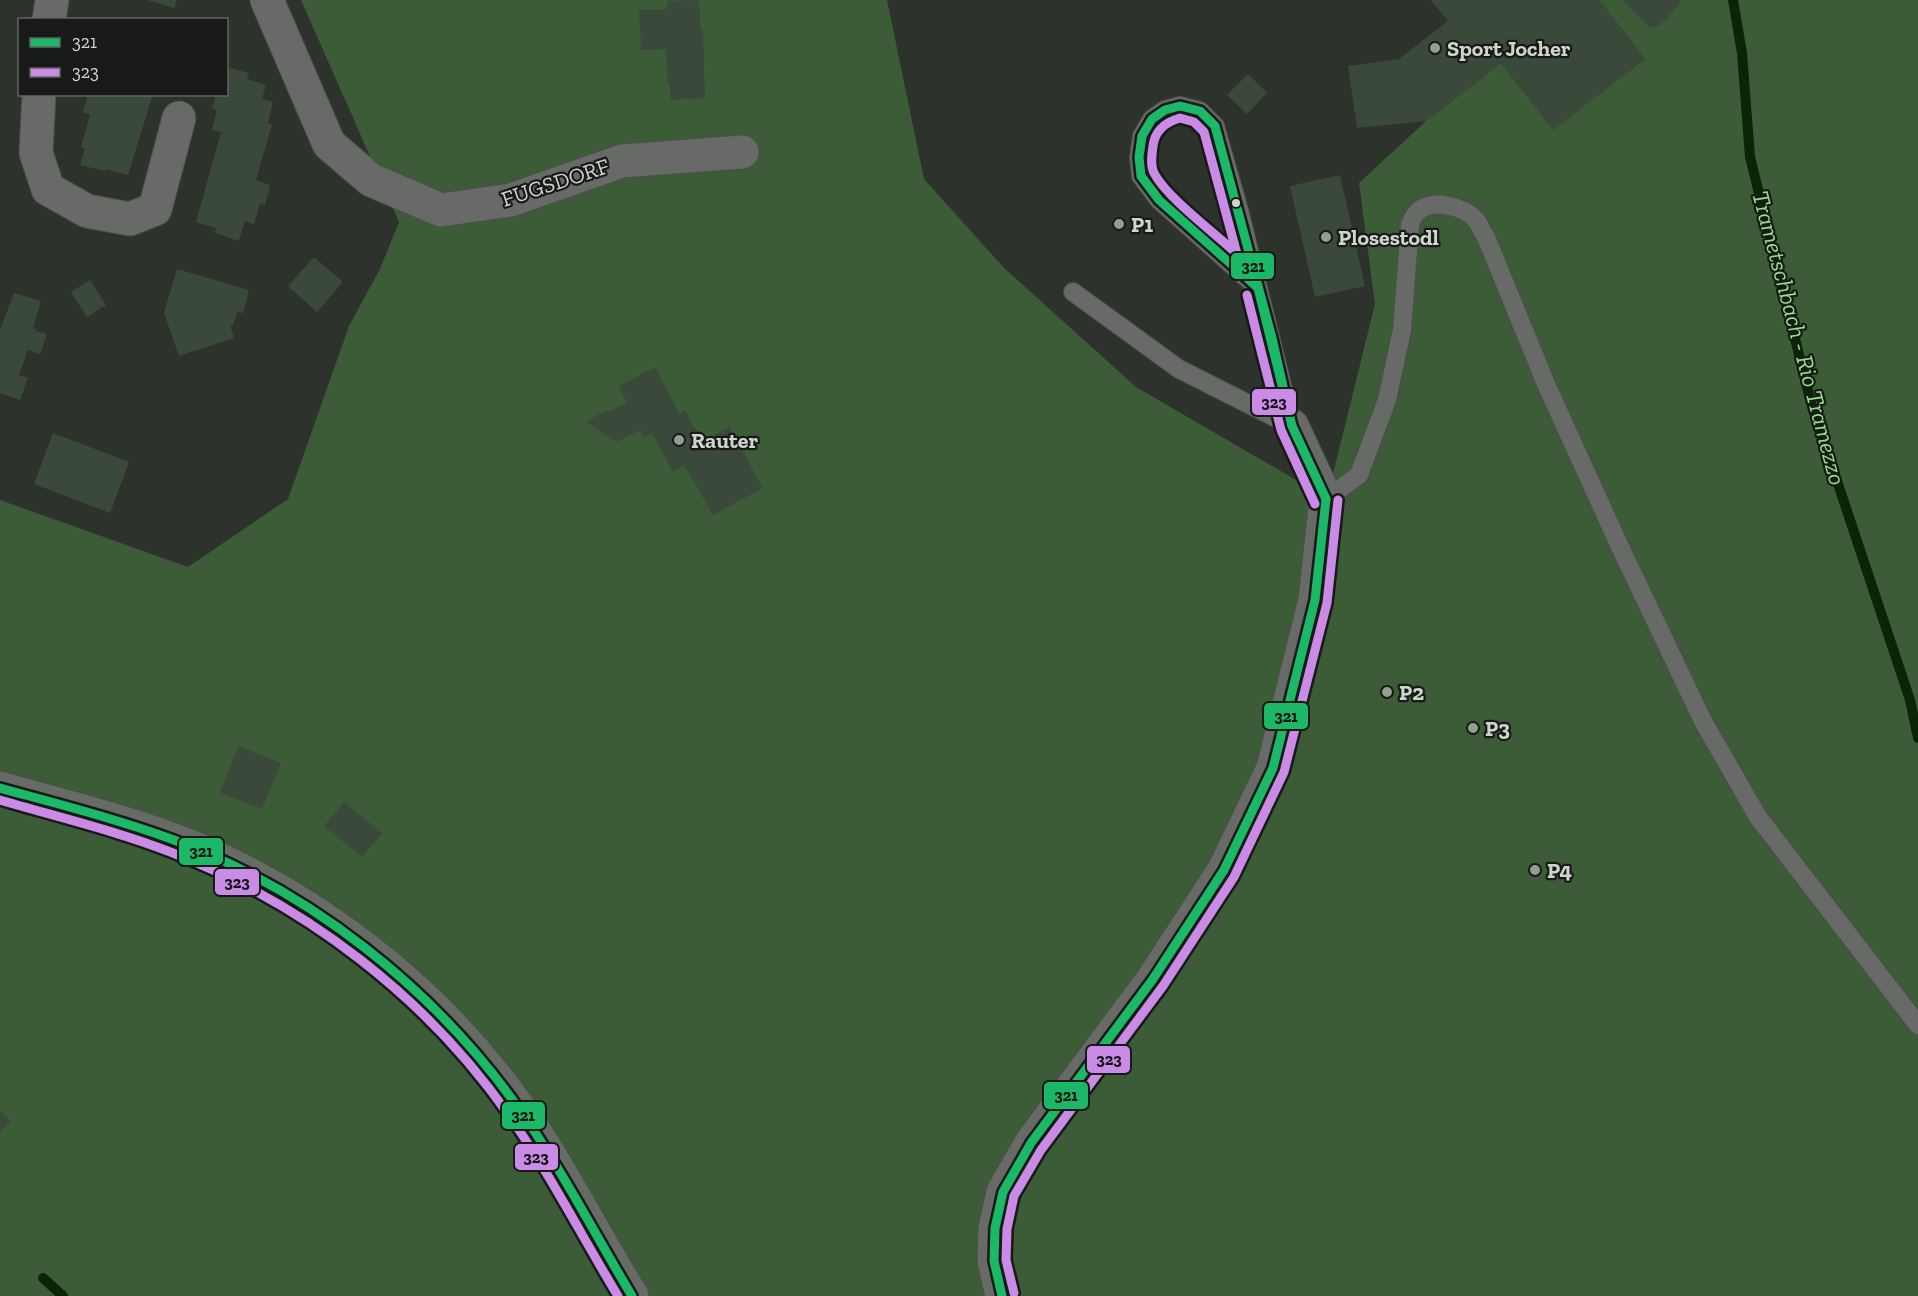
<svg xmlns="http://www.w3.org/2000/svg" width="1918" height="1296" font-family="'Zilla Slab',serif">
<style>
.green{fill:#3c5c37}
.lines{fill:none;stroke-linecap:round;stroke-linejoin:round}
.stream{stroke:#092506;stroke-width:10}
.building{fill:#3b493a}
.lane-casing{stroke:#4b4e4a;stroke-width:20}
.street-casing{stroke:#4b4e4a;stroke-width:35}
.secondary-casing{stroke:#4b4e4a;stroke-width:35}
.lane{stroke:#676a66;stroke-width:18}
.street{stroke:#676a66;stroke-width:33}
.secondary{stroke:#666c65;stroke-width:33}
.bus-1-casing{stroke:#171a16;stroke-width:14}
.bus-2-casing{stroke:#171a16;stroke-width:14}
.bus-1{stroke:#1ab867;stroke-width:9}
.bus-2{stroke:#ca8be6;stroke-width:9}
.poi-dot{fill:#979b96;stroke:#171a16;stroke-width:2}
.bus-dot{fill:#d0d4cf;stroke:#171a16;stroke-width:2}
.labels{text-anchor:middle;stroke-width:4.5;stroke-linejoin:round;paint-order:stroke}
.poi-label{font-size:22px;font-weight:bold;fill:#d0d4cf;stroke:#171a16;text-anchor:start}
.street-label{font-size:22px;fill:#d0d4cf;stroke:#171a16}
.water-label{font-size:24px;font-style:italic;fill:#91e186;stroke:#171a16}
.line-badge{stroke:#171a16;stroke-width:2}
.pale-badge-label{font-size:16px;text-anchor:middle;font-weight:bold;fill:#111}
</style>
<rect width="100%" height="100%" fill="#2d322d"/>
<path class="green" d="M 301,0 L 887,0 L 924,179 L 1004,268 L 1136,387 L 1327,498 L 1375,304 L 1359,183 L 1426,121 L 1501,63 L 1553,129 L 1645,59 L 1599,0 L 1918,0 L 1918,1296 L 0,1296 L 0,500 L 188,567 L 288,499 L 349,326 L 380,269 L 399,222 Z"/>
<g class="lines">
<g class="stream">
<path d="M 1733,0 L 1742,53 L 1750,157 L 1811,403 L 1910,700 L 1918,738"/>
<path d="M 43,1278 L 63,1296"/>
</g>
</g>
<g class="building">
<path d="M 147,0 L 177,0 L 174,8 Z"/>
<path d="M 699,0 L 701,30 L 703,30 L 705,98 L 671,100 L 670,84 L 668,84 L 666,49 L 641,50 L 639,10 L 667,9 L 667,1 Z"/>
<path d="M 1431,0 L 1599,0 L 1645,59 L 1553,130 L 1501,63 L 1426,121 L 1357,128 L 1348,66 L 1399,59 L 1448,21 Z"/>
<path d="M 1622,0 L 1681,0 L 1680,4 L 1673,12 L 1660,25 L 1652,28 L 1648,26 Z"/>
<path d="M 226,67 L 249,73 L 247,79 L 266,85 L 262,99 L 273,102 L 268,123 L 272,124 L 256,180 L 270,185 L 265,205 L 260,204 L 254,224 L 245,221 L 239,241 L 215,233 L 216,228 L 196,222 L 221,132 L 212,130 L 217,110 L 212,108 L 216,94 L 226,94 Z"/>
<path d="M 1248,74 L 1267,93 L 1247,114 L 1227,95 Z"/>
<path d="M 88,94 L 153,94 L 128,175 L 106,169 L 105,171 L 80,165 L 85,148 L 81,147 L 90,115 L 83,112 Z"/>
<path d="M 1340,175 L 1365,286 L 1315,297 L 1290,186 Z"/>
<path d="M 314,257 L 343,282 L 317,312 L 288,286 Z"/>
<path d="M 177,269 L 249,290 L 243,313 L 237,312 L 233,326 L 230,325 L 234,338 L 179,356 L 164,313 Z"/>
<path d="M 90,280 L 106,305 L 87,317 L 71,292 Z"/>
<path d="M 14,293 L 41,301 L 33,328 L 36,329 L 35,331 L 47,334 L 40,354 L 28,350 L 19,375 L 28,378 L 20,400 L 0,393 L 0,330 Z"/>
<path d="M 655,367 L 679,413 L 685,410 L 703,442 L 729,427 L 763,488 L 713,515 L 684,465 L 673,472 L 652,433 L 643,438 L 641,430 L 616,442 L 586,422 L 606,410 L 608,412 L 627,403 L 619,386 Z"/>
<path d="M 53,433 L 129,462 L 110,513 L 34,484 Z"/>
<path d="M 238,746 L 281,763 L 262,809 L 220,793 Z"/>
<path d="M 344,802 L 382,833 L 362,857 L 324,826 Z"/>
<path d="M 0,1111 L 11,1121 L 0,1133 Z"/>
</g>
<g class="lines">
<defs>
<g id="lane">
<path d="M 1258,288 L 1159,200 L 1141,176 L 1139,157 L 1142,136 L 1152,119 L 1165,110 L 1180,106 L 1200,111 L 1215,126 L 1239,210 L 1292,426"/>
<path d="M 1073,292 L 1179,369 L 1292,426"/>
<path d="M 1326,499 L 1359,475 L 1387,400 L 1402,330 L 1410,224 C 1412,221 1414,215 1417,212 C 1433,198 1463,206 1476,220 C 1480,225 1482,232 1486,237 L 1546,384 L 1621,549 L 1703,721 L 1758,817 L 1918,1025"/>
</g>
<g id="street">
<path d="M 267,0 L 329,144 L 371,180 L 441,210 L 511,200 L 622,161 L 742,152"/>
<path d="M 49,20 L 52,0"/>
<path d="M 39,94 L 36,153 L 48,189 L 87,211 L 130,219 L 155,209 L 179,118"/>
<path d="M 1002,1296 L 994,1261 L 995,1228 L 1003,1192 L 1031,1143 L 1153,979 L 1224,870 L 1273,768 L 1315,600 L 1326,499 L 1292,426"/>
</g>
<path id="secondary" d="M 0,788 C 66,807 136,823 199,850 C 314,900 421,981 498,1080 C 551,1147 587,1224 632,1296"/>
</defs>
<use href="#lane" class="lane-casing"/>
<use href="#street" class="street-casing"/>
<use href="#secondary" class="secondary-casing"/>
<use href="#lane" class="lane"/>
<use href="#street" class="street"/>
<use href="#secondary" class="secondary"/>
<defs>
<g id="bus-1">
<path d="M 1180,106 L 1200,111 L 1215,126 L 1272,338 L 1292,426 L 1258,288 L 1159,200 L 1141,176 L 1139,157 L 1142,136 L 1152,119 L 1165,110 Z"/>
<path d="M 1292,426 L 1326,499"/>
<path d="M 0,788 C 58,804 117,819 174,840 C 310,891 433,988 517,1106 C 560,1166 594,1233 632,1296"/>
<path d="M 1002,1296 L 994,1261 L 995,1228 L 1003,1192 L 1031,1143 L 1153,979 L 1224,870 L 1273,768 L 1315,600 L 1326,499"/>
</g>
<g id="bus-2">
<path d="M 1180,118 L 1194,122 L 1204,132 L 1237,254 C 1215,233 1167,198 1154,173 C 1150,165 1152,154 1153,146 C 1155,130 1166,122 1180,118 Z"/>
<path d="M 1247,295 L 1281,430 L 1315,504"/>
<path d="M 0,800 C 58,817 117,831 173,853 C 306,905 426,997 508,1114 C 549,1172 581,1235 618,1296"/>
<path d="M 1014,1293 L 1006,1260 L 1007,1229 L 1014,1196 L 1041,1150 L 1163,986 L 1234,877 L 1284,772 L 1327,603 L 1338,500"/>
</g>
</defs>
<use href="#bus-1" class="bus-1-casing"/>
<use href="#bus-2" class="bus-2-casing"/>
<use href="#bus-1" class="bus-1"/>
<use href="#bus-2" class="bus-2"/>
</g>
<g class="poi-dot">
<circle cx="1435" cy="48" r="6"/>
<circle cx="1119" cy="224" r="6"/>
<circle cx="1326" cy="237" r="6"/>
<circle cx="679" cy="440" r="6"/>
<circle cx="1387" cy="692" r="6"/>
<circle cx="1473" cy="728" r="6"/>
<circle cx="1535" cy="870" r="6"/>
</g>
<circle class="bus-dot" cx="1236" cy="203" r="5"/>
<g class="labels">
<g class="poi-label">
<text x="1447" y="56">Sport Jocher</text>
<text x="1131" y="232">P1</text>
<text x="1338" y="245">Plosestodl</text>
<text x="691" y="448">Rauter</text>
<text x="1399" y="700">P2</text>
<text x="1485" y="736">P3</text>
<text x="1547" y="878">P4</text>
</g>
<g class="street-label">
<text transform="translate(555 182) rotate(-18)" y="8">FUGSDORF</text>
</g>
<g class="water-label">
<text transform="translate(1799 338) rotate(75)" y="8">Trametschbach - Rio Tramezzo</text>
</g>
</g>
<g class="line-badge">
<rect x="1230" y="252" width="45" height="28" rx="6" fill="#1ab867"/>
<rect x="1251" y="388" width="46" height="28" rx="6" fill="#ca8be6"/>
<rect x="1263" y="702" width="46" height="28" rx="6" fill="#1ab867"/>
<rect x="178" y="837" width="46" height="29" rx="6" fill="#1ab867"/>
<rect x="214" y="868" width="46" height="28" rx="6" fill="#ca8be6"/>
<rect x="1086" y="1045" width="45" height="29" rx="6" fill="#ca8be6"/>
<rect x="1043" y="1081" width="46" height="29" rx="6" fill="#1ab867"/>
<rect x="501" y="1101" width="45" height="29" rx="6" fill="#1ab867"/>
<rect x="514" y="1143" width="45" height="28" rx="6" fill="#ca8be6"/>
</g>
<g class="pale-badge-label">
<text x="1253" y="272">321</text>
<text x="1274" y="408">323</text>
<text x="1286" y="722">321</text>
<text x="201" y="857">321</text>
<text x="237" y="888">323</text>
<text x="1109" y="1065">323</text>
<text x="1066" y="1101">321</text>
<text x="523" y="1121">321</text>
<text x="536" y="1163">323</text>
</g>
<rect x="18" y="18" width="210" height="78" fill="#171a16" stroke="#616460" stroke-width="1.5"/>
<rect x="30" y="38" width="30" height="9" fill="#1ab867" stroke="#616460" stroke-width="1.5"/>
<text x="72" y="48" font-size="18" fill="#d0d4cf">321</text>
<rect x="30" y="68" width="30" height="9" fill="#ca8be6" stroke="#616460" stroke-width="1.5"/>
<text x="72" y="78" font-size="18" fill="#d0d4cf">323</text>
</svg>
